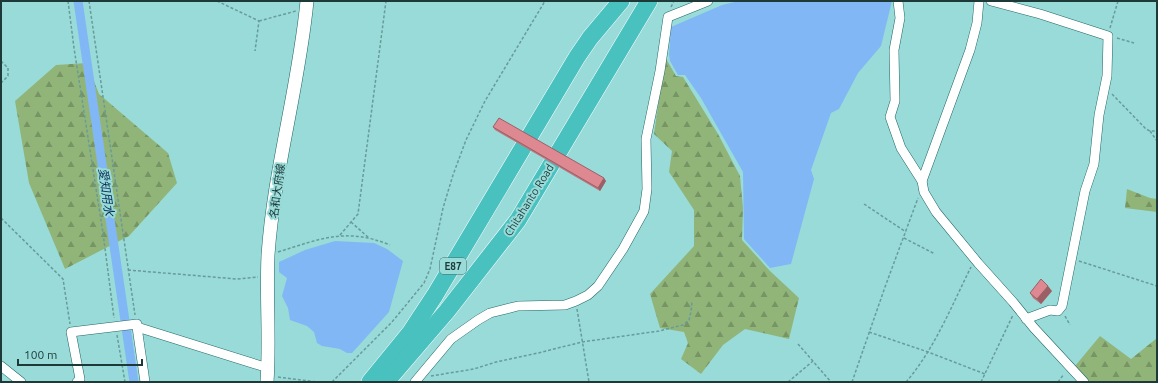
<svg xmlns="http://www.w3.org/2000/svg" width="1158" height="383" font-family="Ubuntu,'Noto Sans JP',sans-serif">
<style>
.forest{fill:url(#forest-firs)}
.water{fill:#82b7f5}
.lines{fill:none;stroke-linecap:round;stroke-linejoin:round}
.canal{stroke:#82b7f5;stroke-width:9}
.minor-casing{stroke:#216765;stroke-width:10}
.secondary-casing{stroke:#216765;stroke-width:14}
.motorway-casing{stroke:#fff;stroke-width:18}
.path{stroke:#689b9a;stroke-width:1.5;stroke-dasharray:3 2;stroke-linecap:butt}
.minor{stroke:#fff;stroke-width:9}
.secondary{stroke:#fff;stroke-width:13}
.motorway{stroke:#48c1bf;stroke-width:17}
.wall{fill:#bf757d}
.shaded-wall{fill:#9b5f66}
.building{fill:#de8891;stroke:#9b5f66}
.labels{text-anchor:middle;stroke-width:4;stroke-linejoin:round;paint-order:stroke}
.shield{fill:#98dbd9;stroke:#426a68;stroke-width:1}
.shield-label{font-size:10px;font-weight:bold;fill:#1d3938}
.street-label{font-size:11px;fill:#1d3938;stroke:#98dbd9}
.water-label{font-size:12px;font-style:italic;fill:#0e325a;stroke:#98dbd9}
</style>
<defs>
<pattern id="forest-firs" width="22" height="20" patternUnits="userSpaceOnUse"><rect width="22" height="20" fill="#91b579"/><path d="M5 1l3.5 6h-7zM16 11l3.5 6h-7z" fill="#769464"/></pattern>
</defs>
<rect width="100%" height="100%" fill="#98dbd9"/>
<g class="forest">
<path d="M 665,57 L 676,76 L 683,77 L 718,134 L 740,176 L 743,208 L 742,240 L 770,271 L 799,298 L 789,339 L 745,329 L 723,345 L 701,374 L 681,359 L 688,343 L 684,332 L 660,328 L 650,294 L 694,246 L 694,210 L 669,172 L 672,151 L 654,134 Z"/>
<path d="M 87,63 L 99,94 L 168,153 L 177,183 L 129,236 L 65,269 L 29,183 L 15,101 L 56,65 Z"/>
<path d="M 1127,189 L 1150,198 L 1157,199 L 1157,212 L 1125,208 Z"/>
<path d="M 1100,336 L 1131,359 L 1157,338 L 1157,381 L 1090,382 L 1075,366 Z"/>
</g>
<g class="water">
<path d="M 739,1 L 892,1 L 881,46 L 858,73 L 839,109 L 831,113 L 811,170 L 814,179 L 791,264 L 770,268 L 744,239 L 743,172 L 701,98 L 685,75 L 678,75 L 670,61 L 669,54 L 671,27 L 722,5 Z"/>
<path d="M 335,241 L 374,243 L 387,249 L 403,261 L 389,312 L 352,353 L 347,353 L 340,349 L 322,346 L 317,343 L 314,332 L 307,326 L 290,320 L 288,308 L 282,296 L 287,278 L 279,272 L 279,262 L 305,250 Z"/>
</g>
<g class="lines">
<path class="canal" d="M 78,1 L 134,382"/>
<defs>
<g id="minor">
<path d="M 898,1 L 900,18 L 894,50 L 895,101 L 890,117 L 901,148 L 922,181 L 924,192 L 936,212 L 978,263 L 1013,302 L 1034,328 L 1084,382"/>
<path d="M 991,1 L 1040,14 L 1108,36 L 1107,76 L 1099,115 L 1094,164 L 1085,191 L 1062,306 L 1058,311 L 1050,310 L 1026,319"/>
<path d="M 922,181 L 970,50 L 977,23 L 979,1"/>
<path d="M 1,366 L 21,382"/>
<path d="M 77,382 L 80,379 L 71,332 L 137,324"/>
<path d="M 145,382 L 137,327 L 268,368"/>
<path d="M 415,382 L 451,339 L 478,320 L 490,313 L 518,306 L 565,305 L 576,301 L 588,295 L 598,286 L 623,249 L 644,211 L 647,189 L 646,139 L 660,71 L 668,17 L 708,1"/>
</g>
<path id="secondary" d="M 267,382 C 270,340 266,297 268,255 C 274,169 299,86 307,1"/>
<g id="motorway">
<path d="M 370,382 L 410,333 L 435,295 L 577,57 L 590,38 L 621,1"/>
<path d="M 386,382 L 447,311 L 518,220 L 649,1"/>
</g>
</defs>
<use href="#minor" class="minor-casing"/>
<use href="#secondary" class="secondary-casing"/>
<use href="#motorway" class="motorway-casing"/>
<g class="path">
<path d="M 68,1 L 74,48 L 103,233 L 114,318"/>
<path d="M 89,1 L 135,315"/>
<path d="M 217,1 L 259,21 L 255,51"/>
<path d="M 671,7 L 674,1"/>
<path d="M 259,21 L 296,11"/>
<path d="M 1110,28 L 1118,1"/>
<path d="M 1117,38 L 1134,43"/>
<path d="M 1,61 L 8,68 L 8,76 L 1,83"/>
<path d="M 1112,94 L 1146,129 L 1150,131 L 1157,131"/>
<path d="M 1150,131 L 1157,141"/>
<path d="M 864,204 L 906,232"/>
<path d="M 1,218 L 63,279 L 70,324"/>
<path d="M 351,222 L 369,238"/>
<path d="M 340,235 L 358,214 L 386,1"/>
<path d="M 904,238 L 935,254"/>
<path d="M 278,252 C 320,239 346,227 390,245"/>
<path d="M 1079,261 L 1157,286"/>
<path d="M 128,270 L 237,279 L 258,277"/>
<path d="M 577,309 L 589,382"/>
<path d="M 1065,316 L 1070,325"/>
<path d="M 869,332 L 928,352 L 985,374"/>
<path d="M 117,335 L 125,382"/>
<path d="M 798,344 L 831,382"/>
<path d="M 431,376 L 474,369 L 496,362 L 538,353 L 582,342 L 659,331 L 683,325 L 689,320 L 691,312 L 692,301"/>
<path d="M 278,377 L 317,382"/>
<path d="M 332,382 L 392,322 L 424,283 L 430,269 L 443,208 L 453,175 L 466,140 L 485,101 L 545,1"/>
<path d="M 788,382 L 813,361"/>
<path d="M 852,382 L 885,287 L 918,198"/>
<path d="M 906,382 C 934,350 952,305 971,267"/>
<path d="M 981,382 L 1013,315"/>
<path d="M 1058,382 L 1064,374"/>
</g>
<use href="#minor" class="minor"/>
<use href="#secondary" class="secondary"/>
<use href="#motorway" class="motorway"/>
</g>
<g class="wall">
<path d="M 493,127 L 606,181 L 600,191 L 495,130 Z"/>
<path d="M 1052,291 L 1041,304 L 1033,298 L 1030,293 Z"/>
</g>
<g class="shaded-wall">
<path d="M 604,178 L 606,181 L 600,191 L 598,188 Z"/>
<path d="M 1048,286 L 1052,291 L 1041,304 L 1037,299 Z"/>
</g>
<g class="building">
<path d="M 499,118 L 604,178 L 598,188 L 493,127 Z"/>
<path d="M 1041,279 L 1048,286 L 1037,299 L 1030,293 Z"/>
</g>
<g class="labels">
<rect class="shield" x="440" y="258" width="26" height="16" rx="3"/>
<g class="shield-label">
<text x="453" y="270">E87</text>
</g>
<g class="street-label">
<text transform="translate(277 191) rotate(-82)" y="4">名和大府線</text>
<text transform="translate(529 200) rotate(-58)" y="4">Chitahanto Road</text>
</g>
<g class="water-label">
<text transform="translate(106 192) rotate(82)" y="4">愛知用水</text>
</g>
</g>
<rect width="1158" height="383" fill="none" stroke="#1d3938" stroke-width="4"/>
<path d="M18 359v6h124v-6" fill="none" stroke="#1d3938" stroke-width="2"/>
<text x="24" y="359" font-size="12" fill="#1d3938" stroke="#98dbd9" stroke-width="3" paint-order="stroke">100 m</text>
</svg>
